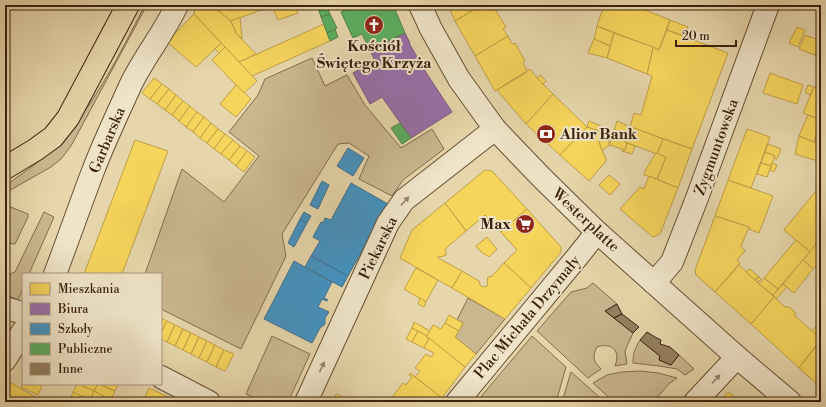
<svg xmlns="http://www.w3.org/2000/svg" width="826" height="407" font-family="'Libre Bodoni',serif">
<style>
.green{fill:#cab790;stroke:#826c4f}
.homes{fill:#f6d55c;stroke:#be9f45}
.offices{fill:#9970ab;stroke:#7d587c}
.schools{fill:#4393c3;stroke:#41708d}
.public{fill:#5aae61;stroke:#518348}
.building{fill:#947f60;stroke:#3b200e}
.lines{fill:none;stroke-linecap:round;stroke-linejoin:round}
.minor-casing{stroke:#664e35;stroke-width:24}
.major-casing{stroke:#3b200e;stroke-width:24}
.minor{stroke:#efe4c8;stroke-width:22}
.major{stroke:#e7d6ab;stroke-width:22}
.oneway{fill:#95826b}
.labels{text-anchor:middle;stroke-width:4;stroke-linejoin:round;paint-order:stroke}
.poi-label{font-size:15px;font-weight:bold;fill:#3b200e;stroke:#efe4c8}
.street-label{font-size:15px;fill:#3b200e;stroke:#efe4c8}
</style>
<rect width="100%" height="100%" fill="#e7d6ab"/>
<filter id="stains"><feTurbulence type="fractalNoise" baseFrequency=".005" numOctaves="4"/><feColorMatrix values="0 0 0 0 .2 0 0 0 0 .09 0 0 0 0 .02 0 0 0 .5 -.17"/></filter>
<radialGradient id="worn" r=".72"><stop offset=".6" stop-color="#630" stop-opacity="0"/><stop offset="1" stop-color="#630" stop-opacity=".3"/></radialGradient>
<g class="green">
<path d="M 145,5 L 147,5 L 71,146 L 61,159 L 51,167 L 5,193 L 5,186 C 21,174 39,163 53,149 C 92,111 120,53 145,5 Z"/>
<path d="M 312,58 L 325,86 L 347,75 L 365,105 L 401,148 L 432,129 L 444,149 L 403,180 L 392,196 L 359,179 L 369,156 L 349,143 L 338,144 L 282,234 L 286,256 L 241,349 L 161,309 L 161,274 L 145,274 L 182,169 L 224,202 L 259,156 L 229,132 L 258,95 L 265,79 Z"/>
<path d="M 5,206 L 8,206 L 28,214 L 28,217 L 15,244 L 5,243 Z"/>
<path d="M 44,212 L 54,217 L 29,274 L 23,274 L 23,288 L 18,300 L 5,294 L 5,276 L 15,272 Z"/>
<path d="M 593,283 L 617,304 L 605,311 L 633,333 L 625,351 L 627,364 L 615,366 C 621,351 612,342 597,347 C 592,357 593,361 601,369 L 588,378 L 537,331 L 571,292 L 587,288 Z"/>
<path d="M 468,298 L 505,319 L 476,354 L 455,337 L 463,323 L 457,320 Z"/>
<path d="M 272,336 L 310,354 L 288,402 L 264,402 L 246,394 Z"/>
<path d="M 532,336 L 566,367 L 556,402 L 478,402 L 484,393 Z"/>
<path d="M 640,340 L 660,356 L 659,360 L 671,365 L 679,355 L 694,369 L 685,375 L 677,369 L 659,366 L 633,363 C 633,353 635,348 640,340 Z"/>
<path d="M 640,371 L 658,373 L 677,378 L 670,383 L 653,402 L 614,402 L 593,383 L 607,375 L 622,372 Z"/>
<path d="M 571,372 L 605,402 L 562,402 Z"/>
</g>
<g class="homes">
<path d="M 195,5 L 211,5 L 231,21 L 236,33 L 256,54 L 239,62 L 194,14 Z"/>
<path d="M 211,5 L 295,5 L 298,13 L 278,20 L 272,6 L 231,21 Z"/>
<path d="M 448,5 L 482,5 L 455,21 Z"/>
<path d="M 482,5 L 490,5 L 493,11 L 495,9 L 506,27 L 503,29 L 508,36 L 475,56 L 455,21 Z"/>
<path d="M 604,5 L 633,5 L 670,20 L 659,50 L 597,26 Z"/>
<path d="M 194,14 L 221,43 L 196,67 L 167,42 Z"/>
<path d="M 240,17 L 242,39 L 236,33 L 231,21 Z"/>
<path d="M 670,20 L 688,27 L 685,36 L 667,30 Z"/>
<path d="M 324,24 L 330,41 L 252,76 L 239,62 Z"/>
<path d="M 597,26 L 614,33 L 610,46 L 594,39 Z"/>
<path d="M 797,27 L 805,30 L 798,47 L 789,43 Z"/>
<path d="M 667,30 L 728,53 L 692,149 L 630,127 L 634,113 L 641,115 L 652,76 L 647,74 L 653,47 L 659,50 Z"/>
<path d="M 614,33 L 653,47 L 647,74 L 607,58 Z"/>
<path d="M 805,35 L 821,41 L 815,55 L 799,49 Z"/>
<path d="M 508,36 L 512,44 L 515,43 L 525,61 L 523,63 L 527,71 L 495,91 L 475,56 Z"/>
<path d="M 594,39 L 610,46 L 607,58 L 588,53 Z"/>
<path d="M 221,43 L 225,47 L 219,53 L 215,49 Z"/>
<path d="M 819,45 L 821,46 L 821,50 L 818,57 L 815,55 Z"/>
<path d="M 225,47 L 257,81 L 244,93 L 236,85 L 212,60 Z"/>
<path d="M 530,69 L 537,78 L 553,94 L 526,124 L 497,90 L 524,74 Z"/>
<path d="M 770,73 L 803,85 L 797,104 L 763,93 Z"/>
<path d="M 540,75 L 546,81 L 543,84 L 537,78 Z"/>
<path d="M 154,78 L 162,84 L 150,99 L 142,93 Z"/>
<path d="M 162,84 L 169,89 L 157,104 L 150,99 Z"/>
<path d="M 236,85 L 251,99 L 236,117 L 220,104 Z"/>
<path d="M 808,85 L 814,87 L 810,95 L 805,92 Z"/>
<path d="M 814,87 L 821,89 L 821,120 L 803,113 Z"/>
<path d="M 169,89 L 176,95 L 165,110 L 157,104 Z"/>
<path d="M 553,94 L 587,127 L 560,155 L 526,124 Z"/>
<path d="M 176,95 L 183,101 L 172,115 L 165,110 Z"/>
<path d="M 183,101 L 190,106 L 179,121 L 172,115 Z"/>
<path d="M 190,106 L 197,112 L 186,127 L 179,121 Z"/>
<path d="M 197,112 L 204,117 L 193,132 L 186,127 Z"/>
<path d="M 808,115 L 821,120 L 814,142 L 799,136 Z"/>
<path d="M 204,117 L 211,123 L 200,138 L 193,132 Z"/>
<path d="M 589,121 L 606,128 L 605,133 L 587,127 Z"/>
<path d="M 617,121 L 630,127 L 631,128 L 625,142 L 627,143 L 625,150 L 610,145 L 610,143 Z"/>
<path d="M 821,122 L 821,144 L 814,142 Z"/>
<path d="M 211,123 L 218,129 L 207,143 L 200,138 Z"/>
<path d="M 587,127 L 605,133 L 599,142 L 606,159 L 606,161 L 589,181 L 560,155 Z"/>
<path d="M 632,127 L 663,139 L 657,154 L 625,142 Z"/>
<path d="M 218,129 L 225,134 L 214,149 L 207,143 Z"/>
<path d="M 747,129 L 770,137 L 751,188 L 728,180 Z"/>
<path d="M 605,133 L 610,145 L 602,150 L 599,142 Z"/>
<path d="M 225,134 L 233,140 L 221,154 L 214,149 Z"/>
<path d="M 799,136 L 814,142 L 821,144 L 821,162 L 795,154 Z"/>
<path d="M 663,139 L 692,149 L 678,188 L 657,179 L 666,157 L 657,154 Z"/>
<path d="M 135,140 L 168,151 L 122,274 L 84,274 Z"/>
<path d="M 233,140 L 240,146 L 229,160 L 221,154 Z"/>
<path d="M 627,143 L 635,146 L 632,154 L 622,151 L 623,150 L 625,150 Z"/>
<path d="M 768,144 L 781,149 L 777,159 L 774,158 L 775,156 L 765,152 Z"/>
<path d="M 240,146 L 247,151 L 236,166 L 229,160 Z"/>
<path d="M 247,151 L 255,157 L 244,172 L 236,166 Z"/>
<path d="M 765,152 L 775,156 L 771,166 L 761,163 Z"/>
<path d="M 656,153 L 666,157 L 657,179 L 644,175 L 646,169 Z"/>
<path d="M 761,163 L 771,166 L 767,177 L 757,174 Z"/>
<path d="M 772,163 L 777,165 L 774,172 L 770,170 Z"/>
<path d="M 485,170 L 492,171 L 527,209 L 501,232 L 485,215 L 466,231 L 445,203 Z"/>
<path d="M 609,175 L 620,184 L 610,195 L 599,185 Z"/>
<path d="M 649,176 L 678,188 L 660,234 L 653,237 L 620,209 L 640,187 L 644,189 Z"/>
<path d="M 728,180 L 773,196 L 759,233 L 749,229 L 749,227 L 715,216 Z"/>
<path d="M 821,185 L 821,238 L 810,252 L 784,230 Z"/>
<path d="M 445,203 L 466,231 L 445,249 L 446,251 L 446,255 L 441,257 L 439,256 L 438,258 L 462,271 L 452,288 L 400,258 L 412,230 Z"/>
<path d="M 527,209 L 561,247 L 561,252 L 531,288 L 504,263 L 517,250 L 501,232 Z"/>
<path d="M 715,216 L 749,227 L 741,246 L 745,251 L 737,260 L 740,263 L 715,292 L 696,275 L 695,270 Z"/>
<path d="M 487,237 L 497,249 L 489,257 L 480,251 L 476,246 Z"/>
<path d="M 821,238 L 821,260 L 813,269 L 803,260 Z"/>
<path d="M 796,240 L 810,252 L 778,289 L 764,278 Z"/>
<path d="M 803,260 L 813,269 L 794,293 L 783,284 Z"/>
<path d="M 504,263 L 531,288 L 505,319 L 452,288 L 462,271 L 479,281 L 480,283 L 480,285 L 482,287 L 487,286 L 488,285 L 487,283 L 488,277 L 492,276 Z"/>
<path d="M 739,265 L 774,297 L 751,324 L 715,292 Z"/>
<path d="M 416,268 L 438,280 L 426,302 L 404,289 Z"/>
<path d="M 750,269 L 759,277 L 755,280 L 746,272 Z"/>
<path d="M 759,277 L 761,279 L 758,282 L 755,280 Z"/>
<path d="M 764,278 L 778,289 L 773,295 L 759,284 Z"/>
<path d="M 783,284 L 787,287 L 776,299 L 773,295 Z"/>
<path d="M 774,297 L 785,307 L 789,307 L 795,312 L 795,316 L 821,339 L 799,368 L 751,324 Z"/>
<path d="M 420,298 L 426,302 L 424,307 L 418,304 Z"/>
<path d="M 449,315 L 463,323 L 459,331 L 445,323 Z"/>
<path d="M 161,318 L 167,321 L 161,333 Z"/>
<path d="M 821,320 L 821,339 L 812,331 Z"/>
<path d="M 167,321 L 175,325 L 167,342 L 161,339 L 161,333 Z"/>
<path d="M 414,322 L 430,331 L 427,336 L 412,328 Z"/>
<path d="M 445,323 L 459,331 L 455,337 L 476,354 L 465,367 L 426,337 L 433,325 L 441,329 Z"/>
<path d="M 175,325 L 183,329 L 175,346 L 167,342 Z"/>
<path d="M 412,328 L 418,331 L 412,342 L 406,339 Z"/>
<path d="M 183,329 L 191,333 L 183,350 L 175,346 Z"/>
<path d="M 418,331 L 427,336 L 426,337 L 429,338 L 424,348 L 412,342 Z"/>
<path d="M 191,333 L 199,337 L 191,354 L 183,350 Z"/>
<path d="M 199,337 L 207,341 L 199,358 L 191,354 Z"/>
<path d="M 429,338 L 465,367 L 442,398 L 415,377 L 420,371 L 415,368 L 426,354 L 431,357 L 434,353 L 424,348 Z"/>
<path d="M 821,340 L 821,382 L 818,385 L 799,368 Z"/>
<path d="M 207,341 L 215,345 L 207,362 L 199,358 Z"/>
<path d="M 215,345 L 224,350 L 216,367 L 207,362 Z"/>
<path d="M 224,350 L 234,354 L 225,371 L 216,367 Z"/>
<path d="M 410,373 L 442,398 L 438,402 L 391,402 L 389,401 L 403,383 L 406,385 L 412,377 L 409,375 Z"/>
<path d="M 5,379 L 37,398 L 35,402 L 5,402 Z"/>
<path d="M 23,383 L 23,384 L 37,384 L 42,386 L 38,395 L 21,387 Z"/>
<path d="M 77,384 L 79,384 L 94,391 L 90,400 L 73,392 Z"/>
<path d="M 79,384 L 98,384 L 94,391 Z"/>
<path d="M 98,384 L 99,384 L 115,391 L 111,400 L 94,391 Z"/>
<path d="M 99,384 L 118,384 L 115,391 Z"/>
<path d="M 149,388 L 166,396 L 163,402 L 156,402 L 145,397 Z"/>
<path d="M 94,391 L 111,400 L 109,402 L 95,402 L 90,400 Z"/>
<path d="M 73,392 L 90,400 L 89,402 L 75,402 L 70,400 Z"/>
<path d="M 727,393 L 730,393 L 741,402 L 719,402 Z"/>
<path d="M 336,394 L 355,402 L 333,402 Z"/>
<path d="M 166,396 L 177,402 L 163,402 Z"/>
<path d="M 145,397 L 156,402 L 143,402 Z"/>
</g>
<path class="offices" d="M 405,33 L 410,43 L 409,43 L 427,74 L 452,112 L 411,138 L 382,97 L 370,104 L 353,73 L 375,61 L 370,50 Z"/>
<g class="schools">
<path d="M 348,148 L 364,158 L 353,176 L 337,166 Z"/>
<path d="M 322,181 L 329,185 L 318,209 L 310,205 Z"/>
<path d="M 351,183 L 388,204 L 348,276 L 311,256 L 320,241 L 313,237 L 321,222 L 323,223 L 325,218 L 331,220 Z"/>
<path d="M 304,212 L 311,216 L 307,223 L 300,219 Z"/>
<path d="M 300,219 L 307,223 L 294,247 L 288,243 Z"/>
<path d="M 311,256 L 348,276 L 342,287 L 305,267 Z"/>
<path d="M 294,261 L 332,282 L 324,298 L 328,300 L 327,301 L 322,299 L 318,307 L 329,312 L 325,318 L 325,324 L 320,328 L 312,343 L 264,319 Z"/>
</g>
<g class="public">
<path d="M 317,5 L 328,5 L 327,7 L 330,14 L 321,17 Z"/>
<path d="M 349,5 L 393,5 L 405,33 L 370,50 L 362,34 L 353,38 L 341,12 L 350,8 Z"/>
<path d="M 5,9 L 10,10 L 9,15 L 5,14 Z"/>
<path d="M 330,14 L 337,28 L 327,33 L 321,17 Z"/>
<path d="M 335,29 L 338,37 L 330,41 L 327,33 Z"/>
<path d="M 400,123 L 411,138 L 402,144 L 391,128 Z"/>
</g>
<g class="building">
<path d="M 617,304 L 622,314 L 614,318 L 605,311 Z"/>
<path d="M 622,314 L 639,327 L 633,333 L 614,318 Z"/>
<path d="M 647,332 L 655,337 L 661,340 L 660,344 L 670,347 L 679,355 L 671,365 L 659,360 L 660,356 L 640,340 Z"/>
</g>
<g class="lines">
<defs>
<g id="minor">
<path d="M 420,5 L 431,29 L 459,79 L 495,129 L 541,177 L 597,232 L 737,357 L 790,402"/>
<path d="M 55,274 C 68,240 80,205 93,171 C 104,142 118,113 131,84 C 144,57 164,33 177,5"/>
<path d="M 654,283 L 672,262 L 697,198 L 768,5"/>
<path d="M 5,308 L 23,313"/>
<path d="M 5,360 L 23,331"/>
<path d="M 161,377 L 209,402"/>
<path d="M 306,402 L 388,223 L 404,200 L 495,129"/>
<path d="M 457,402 L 578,256 L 597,232"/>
<path d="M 695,402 L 737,357"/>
</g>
<path id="major" d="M 5,168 L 35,150 L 53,137 L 68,118 L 128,5"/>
</defs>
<use href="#minor" class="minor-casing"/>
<use href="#major" class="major-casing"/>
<use href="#minor" class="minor"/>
<use href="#major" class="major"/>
</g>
<defs><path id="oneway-solid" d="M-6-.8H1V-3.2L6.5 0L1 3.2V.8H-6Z"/></defs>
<g class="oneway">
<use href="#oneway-solid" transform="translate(405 201) rotate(-47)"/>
<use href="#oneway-solid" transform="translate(322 367) rotate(-65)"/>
<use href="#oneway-solid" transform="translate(716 379) rotate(-47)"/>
</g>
<defs>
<symbol id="church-disc" viewBox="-11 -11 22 22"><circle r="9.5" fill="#8f2418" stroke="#efe4c8"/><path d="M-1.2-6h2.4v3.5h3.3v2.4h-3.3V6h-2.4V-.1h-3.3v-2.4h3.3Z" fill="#fff"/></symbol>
<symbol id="bank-disc" viewBox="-11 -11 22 22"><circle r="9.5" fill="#8f2418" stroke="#efe4c8"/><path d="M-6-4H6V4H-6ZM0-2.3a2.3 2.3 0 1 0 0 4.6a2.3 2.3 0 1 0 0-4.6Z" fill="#fff"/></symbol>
<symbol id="supermarket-disc" viewBox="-11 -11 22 22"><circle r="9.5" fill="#8f2418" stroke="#efe4c8"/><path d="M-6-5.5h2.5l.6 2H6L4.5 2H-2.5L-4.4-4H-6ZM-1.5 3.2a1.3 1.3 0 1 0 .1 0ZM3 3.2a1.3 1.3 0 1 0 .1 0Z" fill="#fff"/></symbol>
</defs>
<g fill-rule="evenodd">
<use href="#church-disc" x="363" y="14" width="22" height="22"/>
<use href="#bank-disc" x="535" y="123" width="22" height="22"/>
<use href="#supermarket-disc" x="514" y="213" width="22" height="22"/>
</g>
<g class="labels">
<g class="poi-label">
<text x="374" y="51">Kościół<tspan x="374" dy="17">Świętego Krzyża</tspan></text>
<text x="560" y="139" text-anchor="start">Alior Bank</text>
<text x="511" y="229" text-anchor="end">Max</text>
</g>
<g class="street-label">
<text transform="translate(107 140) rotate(-67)" y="5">Garbarska</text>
<text transform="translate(716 147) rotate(-70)" y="5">Zygmuntowska</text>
<text transform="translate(586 220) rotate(43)" y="5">Westerplatte</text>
<text transform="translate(378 248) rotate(-64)" y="5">Piekarska</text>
<text transform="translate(527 317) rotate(-50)" y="5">Plac Michała Drzymały</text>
</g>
</g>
<rect width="826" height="407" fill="none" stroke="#e7d6ab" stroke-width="20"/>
<rect x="6" y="6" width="814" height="395" fill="none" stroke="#3b200e" stroke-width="2"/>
<rect x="10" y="10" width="806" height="387" fill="none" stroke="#3b200e"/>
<rect x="22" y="273" width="140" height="112" fill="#efe4c8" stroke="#a7967e"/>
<rect x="30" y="283" width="20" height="12" fill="#f6d55c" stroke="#a7967e"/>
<text x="58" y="293" font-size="12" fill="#3b200e">Mieszkania</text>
<rect x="30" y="303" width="20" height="12" fill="#9970ab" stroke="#a7967e"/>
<text x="58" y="313" font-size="12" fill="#3b200e">Biura</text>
<rect x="30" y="323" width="20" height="12" fill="#4393c3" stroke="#a7967e"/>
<text x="58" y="333" font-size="12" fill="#3b200e">Szkoły</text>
<rect x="30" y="343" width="20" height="12" fill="#5aae61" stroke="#a7967e"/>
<text x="58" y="353" font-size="12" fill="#3b200e">Publiczne</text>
<rect x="30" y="363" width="20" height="12" fill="#947f60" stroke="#a7967e"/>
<text x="58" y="373" font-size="12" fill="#3b200e">Inne</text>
<path d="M676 40v6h60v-6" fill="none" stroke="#3b200e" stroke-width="2"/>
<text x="682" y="40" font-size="12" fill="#3b200e" stroke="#efe4c8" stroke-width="3" paint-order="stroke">20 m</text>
<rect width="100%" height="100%" filter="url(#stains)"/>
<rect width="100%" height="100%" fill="url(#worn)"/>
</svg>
